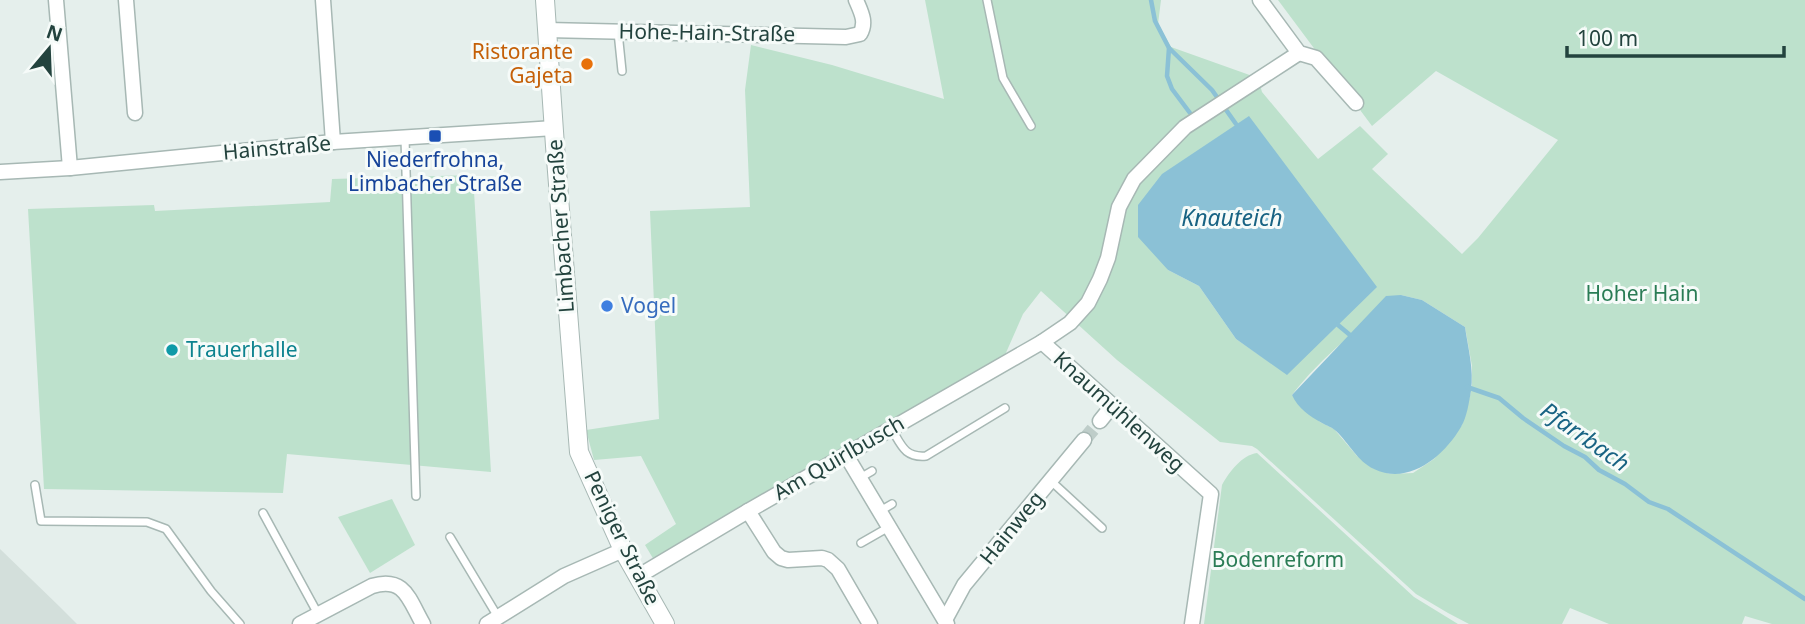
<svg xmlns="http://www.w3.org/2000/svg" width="1805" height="624" font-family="'Noto Sans',sans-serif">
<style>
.built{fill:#d3dfdb}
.green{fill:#bde1cc;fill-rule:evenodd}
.water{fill:#8bc1d6}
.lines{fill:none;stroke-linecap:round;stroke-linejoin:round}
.stream{stroke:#8bc1d6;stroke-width:4.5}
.minor-tunnel{stroke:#becdc9;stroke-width:14;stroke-dasharray:14 7;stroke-linecap:butt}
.service-casing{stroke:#a7b8b4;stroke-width:10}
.minor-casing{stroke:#a7b8b4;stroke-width:17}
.tertiary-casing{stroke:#a7b8b4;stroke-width:20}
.service{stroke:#fff;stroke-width:7}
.minor{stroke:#fff;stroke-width:14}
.tertiary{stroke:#fff;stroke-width:18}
.food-dot{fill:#e8710a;stroke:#f6fbf9;stroke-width:2.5}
.transit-dot{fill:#1a4fb4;stroke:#f6fbf9;stroke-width:2.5}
.shop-dot{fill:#3f7fe0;stroke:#f6fbf9;stroke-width:2.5}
.culture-dot{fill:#0f9aa8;stroke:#f6fbf9;stroke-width:2.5}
.labels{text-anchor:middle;stroke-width:6;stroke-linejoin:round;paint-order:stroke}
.street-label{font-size:21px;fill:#23433e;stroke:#f6fbf9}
.food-label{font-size:21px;fill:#c56008;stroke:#f6fbf9;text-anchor:end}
.transit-label{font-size:21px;fill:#164399;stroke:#f6fbf9}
.park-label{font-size:21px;fill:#2a7c55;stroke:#f6fbf9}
.shop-label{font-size:21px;fill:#366cbe;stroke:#f6fbf9;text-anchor:start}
.culture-label{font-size:21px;fill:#0d838f;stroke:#f6fbf9;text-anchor:start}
.water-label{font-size:23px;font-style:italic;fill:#186383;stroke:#f6fbf9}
</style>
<rect width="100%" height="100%" fill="#e5efec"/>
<path class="built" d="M 0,549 L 60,607 L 77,624 L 0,624 Z"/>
<g class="green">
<path d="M 925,0 L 1161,0 L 1158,24 L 1171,47 L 1258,78 L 1262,92 L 1318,159 L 1360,126 L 1388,154 L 1372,169 L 1462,254 L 1478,238 L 1558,140 L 1436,71 L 1372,126 L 1278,0 L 1805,0 L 1805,624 L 1772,624 L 1745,616 L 1742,624 L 1609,624 L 1570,608 L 1562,624 L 1469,624 L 1448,613 L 1416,594 L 1257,449 L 1252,446 L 1220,442 L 1117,360 L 1041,291 L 1023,314 L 1005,355 L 888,422 L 654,560 L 645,545 L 676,524 L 641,456 L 594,460 L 586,430 L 659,419 L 650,211 L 750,207 L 745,90 L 751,45 L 832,65 L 944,99 ZM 1138,205 L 1287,374 L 1236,339 L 1199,286 L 1168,270 ZM 1401,295 L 1422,300 L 1465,327 L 1472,366 L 1472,388 L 1462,425 L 1434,459 L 1413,473 L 1390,474 L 1373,468 L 1357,456 L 1334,429 L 1320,422 L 1292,395 C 1322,356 1362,325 1401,295 Z"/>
<path d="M 473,175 L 491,472 L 287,454 L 283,493 L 44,489 L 28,209 L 154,205 L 155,211 L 330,202 L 332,179 Z"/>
<path d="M 1257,453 L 1414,597 L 1458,624 L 1204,624 L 1222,485 C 1229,472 1242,455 1257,453 Z"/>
<path d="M 392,499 L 415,545 L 370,573 L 338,517 Z"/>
</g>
<g class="water">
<path d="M 1249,116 L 1377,287 L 1287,375 L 1236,339 L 1199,286 L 1168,270 L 1138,237 L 1138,205 L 1162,174 Z"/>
<path d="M 1401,295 L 1422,300 L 1465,327 C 1468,348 1474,369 1471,391 C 1469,402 1467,417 1461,427 C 1444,456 1409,486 1374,469 C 1357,461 1349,443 1336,431 C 1332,427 1327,426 1322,423 C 1309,416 1298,408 1292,395 L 1386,296 Z"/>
</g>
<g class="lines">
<g class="stream">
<path d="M 1151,0 L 1155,21 L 1169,48 L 1167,76 L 1172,89 L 1190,113"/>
<path d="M 1169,48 L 1212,90 L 1236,124"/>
<path d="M 1338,325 L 1350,335"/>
<path d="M 1467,387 L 1499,398 L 1523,418 L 1564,446 L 1585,457 L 1599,470 L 1625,484 L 1649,502 L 1668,509 L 1805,599"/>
</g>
<path class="minor-tunnel" d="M 1084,440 L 1100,421"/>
<defs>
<g id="service">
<path d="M 987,0 L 1003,78 L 1031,126"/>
<path d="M 618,32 L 622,71"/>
<path d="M 405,139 L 416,496"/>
<path d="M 891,428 C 901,444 904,458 926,456 L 1005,408"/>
<path d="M 860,478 L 872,471"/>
<path d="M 1051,481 L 1102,528"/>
<path d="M 35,485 L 41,521 L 147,522 L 166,529 L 211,591 L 240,624"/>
<path d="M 880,511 L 892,504"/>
<path d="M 263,513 L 318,614"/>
<path d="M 450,537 L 498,617"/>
<path d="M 861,543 L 889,527"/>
</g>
<g id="minor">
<path d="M 56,0 L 70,168"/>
<path d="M 126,0 L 135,113"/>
<path d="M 323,0 L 333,142"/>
<path d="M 1260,0 L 1299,53 L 1316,58 L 1356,103"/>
<path d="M 547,30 L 846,37 L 860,34 C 867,22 861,12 856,0"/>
<path d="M 0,172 L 70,168 L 333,142 L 554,128"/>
<path d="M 1042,342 L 1211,494 L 1192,624"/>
<path d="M 1100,421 L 1112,406"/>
<path d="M 846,455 L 947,624"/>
<path d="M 748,511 L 774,552 L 781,558 L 788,560 L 822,558 L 828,560 L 838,569 L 870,624"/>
<path d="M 637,577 L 748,511 L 1042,342 L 1070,323 L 1088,303 L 1100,279 L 1108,258 L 1119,207 L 1134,179 L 1185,127 L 1299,53"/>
<path d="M 945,620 L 964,585 L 1084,440"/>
<path d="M 300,624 L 372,586 C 405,576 409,600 423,624"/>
<path d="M 487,624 L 564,576 L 623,550"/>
</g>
<path id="tertiary" d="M 545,0 L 555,146 L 579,452 L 623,550 L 665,624"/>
</defs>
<use href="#service" class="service-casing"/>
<use href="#minor" class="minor-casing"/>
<use href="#tertiary" class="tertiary-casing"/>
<use href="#service" class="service"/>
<use href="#minor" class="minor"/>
<use href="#tertiary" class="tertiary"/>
</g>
<circle class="food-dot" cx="587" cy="64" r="7"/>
<rect class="transit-dot" x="428" y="129" width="14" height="14" rx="3.5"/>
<circle class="shop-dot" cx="607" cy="306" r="7"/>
<circle class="culture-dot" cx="172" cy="350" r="7"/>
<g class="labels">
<g class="street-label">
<text transform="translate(707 33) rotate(1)" y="7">Hohe-Hain-Straße</text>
<text transform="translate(277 148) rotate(-5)" y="7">Hainstraße</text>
<text transform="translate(561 226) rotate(-94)" y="7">Limbacher Straße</text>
<text transform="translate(1119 412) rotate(42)" y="7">Knaumühlenweg</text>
<text transform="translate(839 458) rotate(-30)" y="7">Am Quirlbusch</text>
<text transform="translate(1012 528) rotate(-51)" y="7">Hainweg</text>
<text transform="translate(622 538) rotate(64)" y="7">Peniger Straße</text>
</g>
<g class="food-label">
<text x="573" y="59">Ristorante<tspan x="573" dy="24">Gajeta</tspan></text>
</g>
<g class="transit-label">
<text x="435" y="167">Niederfrohna,<tspan x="435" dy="24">Limbacher Straße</tspan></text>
</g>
<g class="park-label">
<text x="1642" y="301">Hoher Hain</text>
<text x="1278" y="567">Bodenreform</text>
</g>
<g class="shop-label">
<text x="621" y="313">Vogel</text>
</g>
<g class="culture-label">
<text x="186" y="357">Trauerhalle</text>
</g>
<g class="water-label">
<text x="1232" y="226">Knauteich</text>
<text transform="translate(1585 437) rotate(35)" y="8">Pfarrbach</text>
</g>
</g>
<g transform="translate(49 49) rotate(19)" stroke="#f6fbf9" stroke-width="5" paint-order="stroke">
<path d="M0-5L12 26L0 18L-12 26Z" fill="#23433e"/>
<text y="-10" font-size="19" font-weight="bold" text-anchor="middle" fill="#23433e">N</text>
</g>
<path d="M1567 46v10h217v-10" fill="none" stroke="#23433e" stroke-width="3.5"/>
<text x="1577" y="46" font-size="21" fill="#23433e" stroke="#f6fbf9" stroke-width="5" paint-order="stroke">100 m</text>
</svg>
